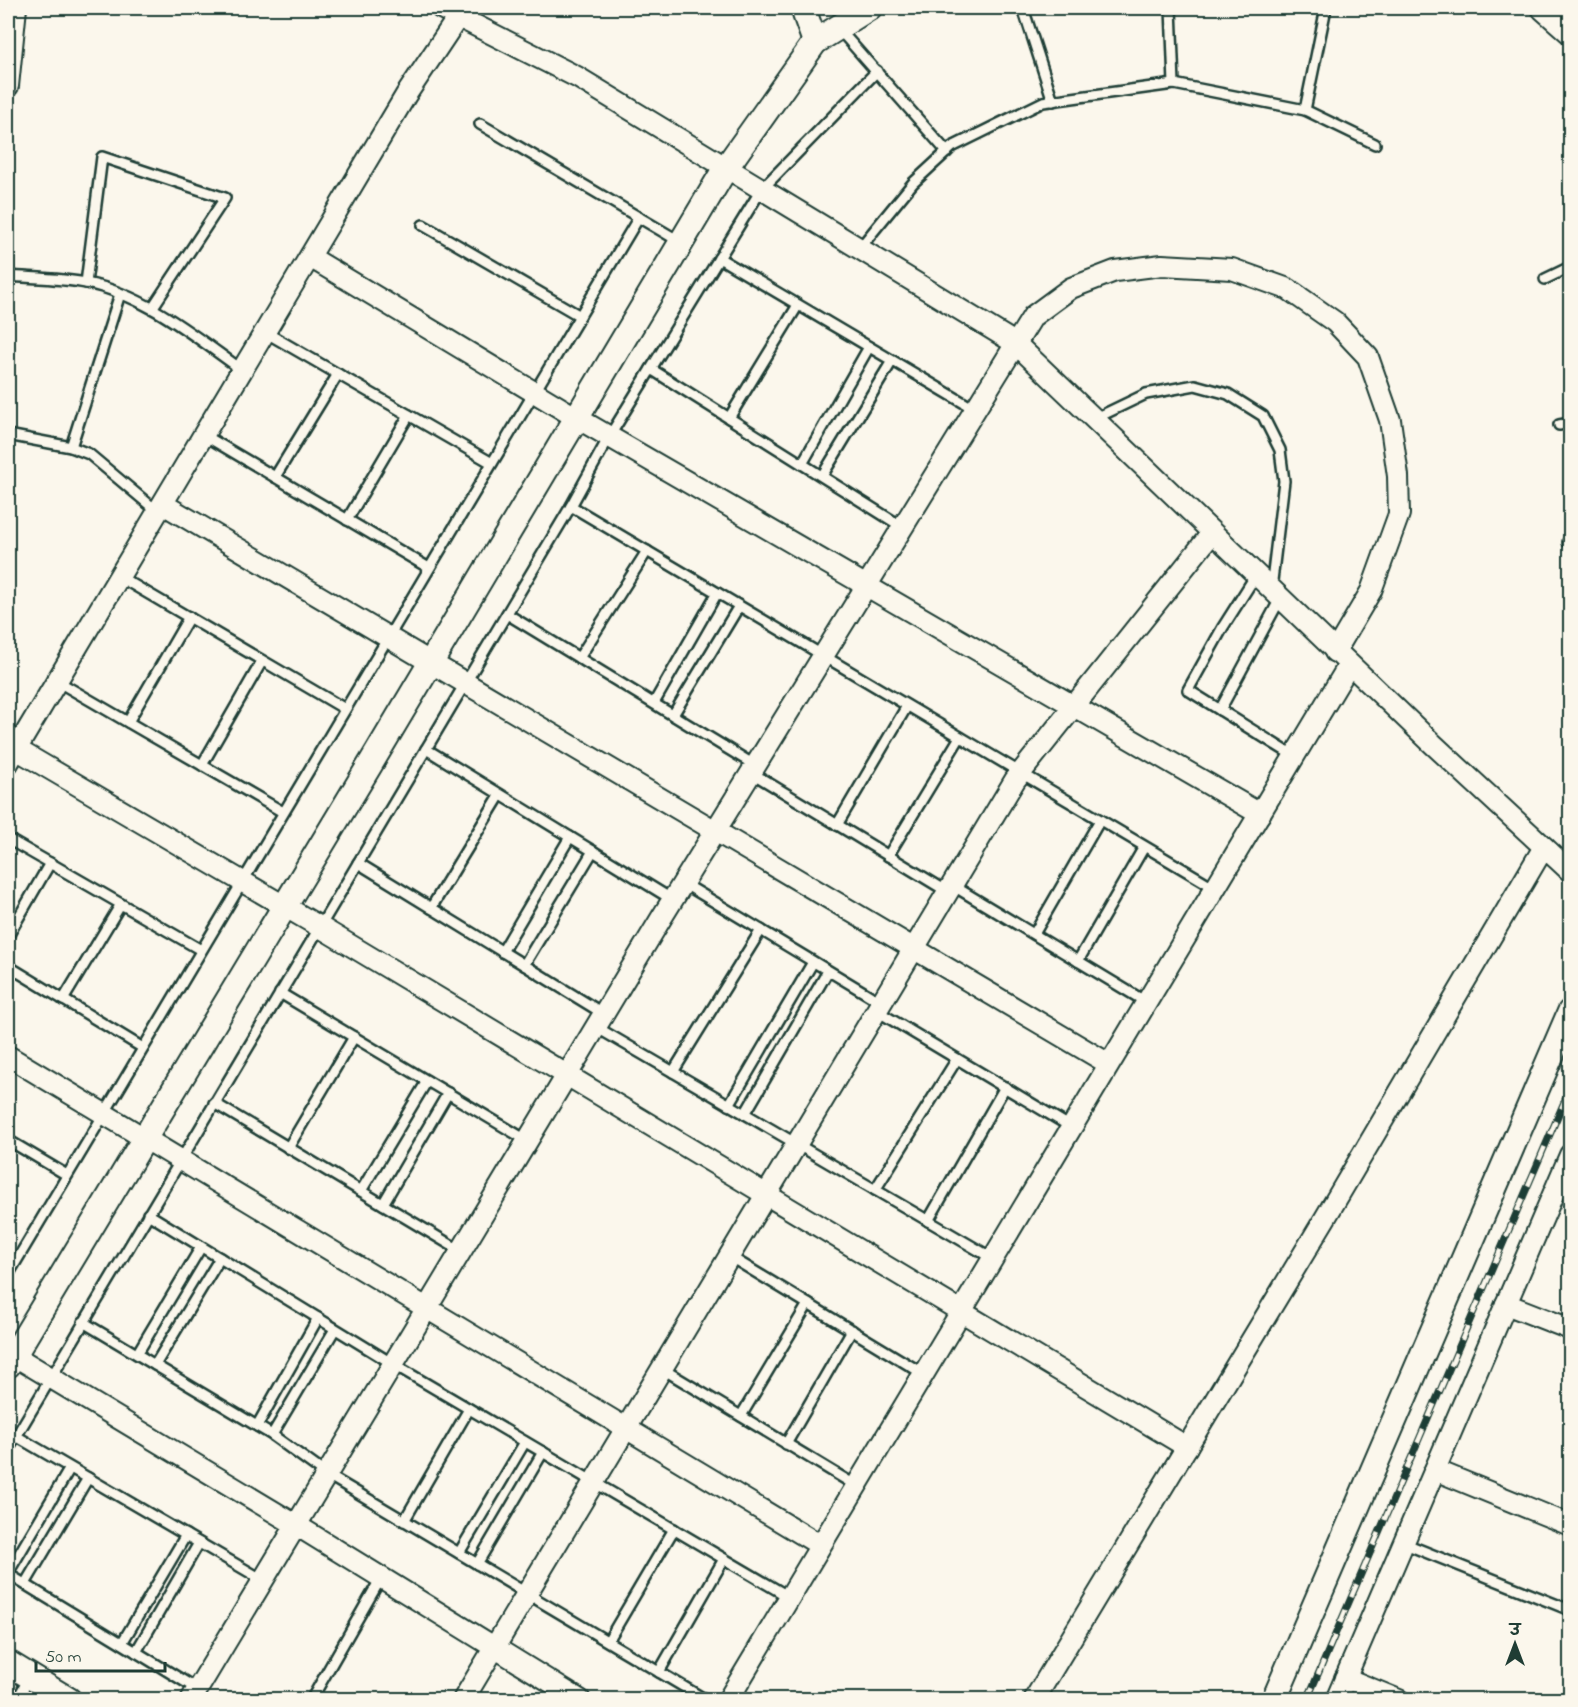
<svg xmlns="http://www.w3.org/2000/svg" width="1578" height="1707" font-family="'Indie Flower','Playpen Sans Deva',sans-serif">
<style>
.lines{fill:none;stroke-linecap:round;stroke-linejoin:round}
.service-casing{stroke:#1f3d34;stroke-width:14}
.minor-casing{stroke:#1f3d34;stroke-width:24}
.tertiary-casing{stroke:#1f3d34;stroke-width:28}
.service{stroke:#fbf7ec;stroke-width:9}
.minor{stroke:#fbf7ec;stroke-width:20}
.tertiary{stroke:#fbf7ec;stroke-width:24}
.rail-casing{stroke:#1f3d34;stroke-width:7}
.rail{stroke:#fbf7ec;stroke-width:4.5;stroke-dasharray:14;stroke-linecap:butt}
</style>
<rect width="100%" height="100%" fill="#fbf7ec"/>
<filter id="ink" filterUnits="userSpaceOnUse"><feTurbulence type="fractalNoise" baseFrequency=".0167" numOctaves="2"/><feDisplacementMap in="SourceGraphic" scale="12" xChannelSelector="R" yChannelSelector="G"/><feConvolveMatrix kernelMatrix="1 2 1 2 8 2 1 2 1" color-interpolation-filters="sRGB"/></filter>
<g filter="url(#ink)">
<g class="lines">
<defs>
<g id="service">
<path d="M 1023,8 L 1053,101"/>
<path d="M 1171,8 L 1174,84"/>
<path d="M 838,28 L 947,152"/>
<path d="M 1305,110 L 1326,8"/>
<path d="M 480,124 L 679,241"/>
<path d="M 423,225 L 580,316"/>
<path d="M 859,249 L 913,183 L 952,147 L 1043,102 L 1174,84 L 1305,110 L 1375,144"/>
<path d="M 719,258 L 976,410"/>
<path d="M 8,276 C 33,278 61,278 86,283 C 146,295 194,336 242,370"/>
<path d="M 1545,279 L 1570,267"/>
<path d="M 86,283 L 102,157 L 225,198 L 153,307"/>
<path d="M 265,332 L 492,463"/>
<path d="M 651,369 L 904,528"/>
<path d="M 729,418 L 798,305"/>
<path d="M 1094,419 L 1146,394 L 1195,385 L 1228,394 L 1263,416 L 1280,450 L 1284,481 L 1271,589"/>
<path d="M 1559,425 L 1570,423"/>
<path d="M 8,435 L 71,447 L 89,454 L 158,512"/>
<path d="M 204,435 L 429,568"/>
<path d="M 71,447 L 120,294"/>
<path d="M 802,464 L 869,347"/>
<path d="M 822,476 L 892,361"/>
<path d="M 275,477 L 338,374"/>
<path d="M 571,506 L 1215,888"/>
<path d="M 347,520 L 409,415"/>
<path d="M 1568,542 L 1570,543"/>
<path d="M 1256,575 L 1223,627 L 1188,690 L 1294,756"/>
<path d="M 120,577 L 345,709"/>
<path d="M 507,614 L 756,766"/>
<path d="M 579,658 L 647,551"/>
<path d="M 57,681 L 283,812"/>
<path d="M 654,703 L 717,593"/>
<path d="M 1220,710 L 1280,599"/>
<path d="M 673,715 L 739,606"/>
<path d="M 128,722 L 189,617"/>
<path d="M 426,749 L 673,900"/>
<path d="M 202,765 L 262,661"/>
<path d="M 752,773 L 948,892"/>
<path d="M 837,825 L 907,706"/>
<path d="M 8,839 L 201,950"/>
<path d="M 888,856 L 960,737"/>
<path d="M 358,863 L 604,1014"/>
<path d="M 683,883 L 882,1003"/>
<path d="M 952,885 L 1146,1002"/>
<path d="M 431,908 L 500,795"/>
<path d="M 1034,934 L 1100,820"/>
<path d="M 8,936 L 50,863"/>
<path d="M 502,952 L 570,837"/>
<path d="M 1078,961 L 1144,847"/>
<path d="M 524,965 L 593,851"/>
<path d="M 8,966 L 143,1048"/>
<path d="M 280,993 L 528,1141"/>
<path d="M 63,1000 L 121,904"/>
<path d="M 877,1011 L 1071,1127"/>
<path d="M 596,1027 L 992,1258"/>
<path d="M 673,1072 L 761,930"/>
<path d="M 214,1103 L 461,1251"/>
<path d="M 729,1105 L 813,962"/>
<path d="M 745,1114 L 828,971"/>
<path d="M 8,1140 L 67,1175"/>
<path d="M 288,1148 L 354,1037"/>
<path d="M 875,1190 L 957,1059"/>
<path d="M 361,1191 L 427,1081"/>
<path d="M 383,1204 L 448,1093"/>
<path d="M 148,1214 L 393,1364 L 789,1597"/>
<path d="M 928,1221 L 1005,1087"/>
<path d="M 729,1256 L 922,1373"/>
<path d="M 8,1275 L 639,217"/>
<path d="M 83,1322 L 272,1435 L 326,1474 L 706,1700"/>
<path d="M 137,1354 L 201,1247"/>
<path d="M 155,1365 L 220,1258"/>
<path d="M 661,1368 L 855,1485"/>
<path d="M 741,1416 L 808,1304"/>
<path d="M 257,1426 L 318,1318"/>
<path d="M 272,1435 L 335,1329"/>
<path d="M 16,1436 L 263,1580"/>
<path d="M 786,1444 L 852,1330"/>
<path d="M 8,1450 L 571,506 L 609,437 L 761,190 L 877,71"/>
<path d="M 404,1521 L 469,1409"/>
<path d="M 1403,1543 L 1570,1610"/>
<path d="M 459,1553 L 525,1442"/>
<path d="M 477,1564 L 543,1452"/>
<path d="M 8,1573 L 70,1468"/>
<path d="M 8,1574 L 197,1689"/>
<path d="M 25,1584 L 88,1478"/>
<path d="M 608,1641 L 674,1529"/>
<path d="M 122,1643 L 186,1535"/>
<path d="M 136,1652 L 199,1543"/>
<path d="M 659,1672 L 724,1559"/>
<path d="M 17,1700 L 29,1678"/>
<path d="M 311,1700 L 381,1578"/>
</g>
<g id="minor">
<path d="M 441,8 L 577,77 L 1015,343 L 1434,745 L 1570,871"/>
<path d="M 8,86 L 16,8"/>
<path d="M 310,257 L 577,418 L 1260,814"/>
<path d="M 163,504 L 1109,1064"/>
<path d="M 16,749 L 320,927 L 1187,1447"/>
<path d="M 8,763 L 406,95 L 458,17"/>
<path d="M 8,1056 L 820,1545"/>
<path d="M 1506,1304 L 1570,1329"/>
<path d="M 8,1352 L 296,1525 L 580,1700"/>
<path d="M 1435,1470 L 1570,1525"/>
<path d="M 1345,1678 L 1399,1700"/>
<path d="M 191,1700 L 662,917 L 1033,316 L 1071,288 L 1115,271 L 1162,265 L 1232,269 L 1288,289 L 1335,322 L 1368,357 L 1390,420 L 1398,476 L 1399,514 L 1371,591 L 1335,652"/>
<path d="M 463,1700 L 1015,780 L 1212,533"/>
<path d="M 728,1700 L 1349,665"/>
<path d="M 1034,1700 L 1324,1220 L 1544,847"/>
<path d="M 1336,1700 L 1570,1155"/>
</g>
<g id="tertiary">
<path d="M 806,8 L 805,14 L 815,42"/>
<path d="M 1544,8 L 1570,31"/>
<path d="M 8,1365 L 371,763 L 725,169 L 815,42 L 869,8"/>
<path d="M 8,1663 L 69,1700"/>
<path d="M 1274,1700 L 1570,1012"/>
</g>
</defs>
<use href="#service" class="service-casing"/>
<use href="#minor" class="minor-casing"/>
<use href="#tertiary" class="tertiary-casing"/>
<use href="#service" class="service"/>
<use href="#minor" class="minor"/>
<use href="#tertiary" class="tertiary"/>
<defs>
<path id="rail" d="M 1307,1700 L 1570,1088"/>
</defs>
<use href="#rail" class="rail-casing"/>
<use href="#rail" class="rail"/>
</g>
</g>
<rect width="1578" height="1707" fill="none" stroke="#fbf7ec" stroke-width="30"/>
<rect x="15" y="15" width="1548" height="1677" fill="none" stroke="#1f3d34" stroke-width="2" filter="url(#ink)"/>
<g transform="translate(1515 1644)" stroke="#fbf7ec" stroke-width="4.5" paint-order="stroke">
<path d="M0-4.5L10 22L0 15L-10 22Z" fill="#1f3d34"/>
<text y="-9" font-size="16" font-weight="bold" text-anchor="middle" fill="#1f3d34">उ</text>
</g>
<path d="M36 1662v9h129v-9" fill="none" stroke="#1f3d34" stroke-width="3"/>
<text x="45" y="1662" font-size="18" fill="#1f3d34" stroke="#fbf7ec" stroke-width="4.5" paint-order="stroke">50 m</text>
</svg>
